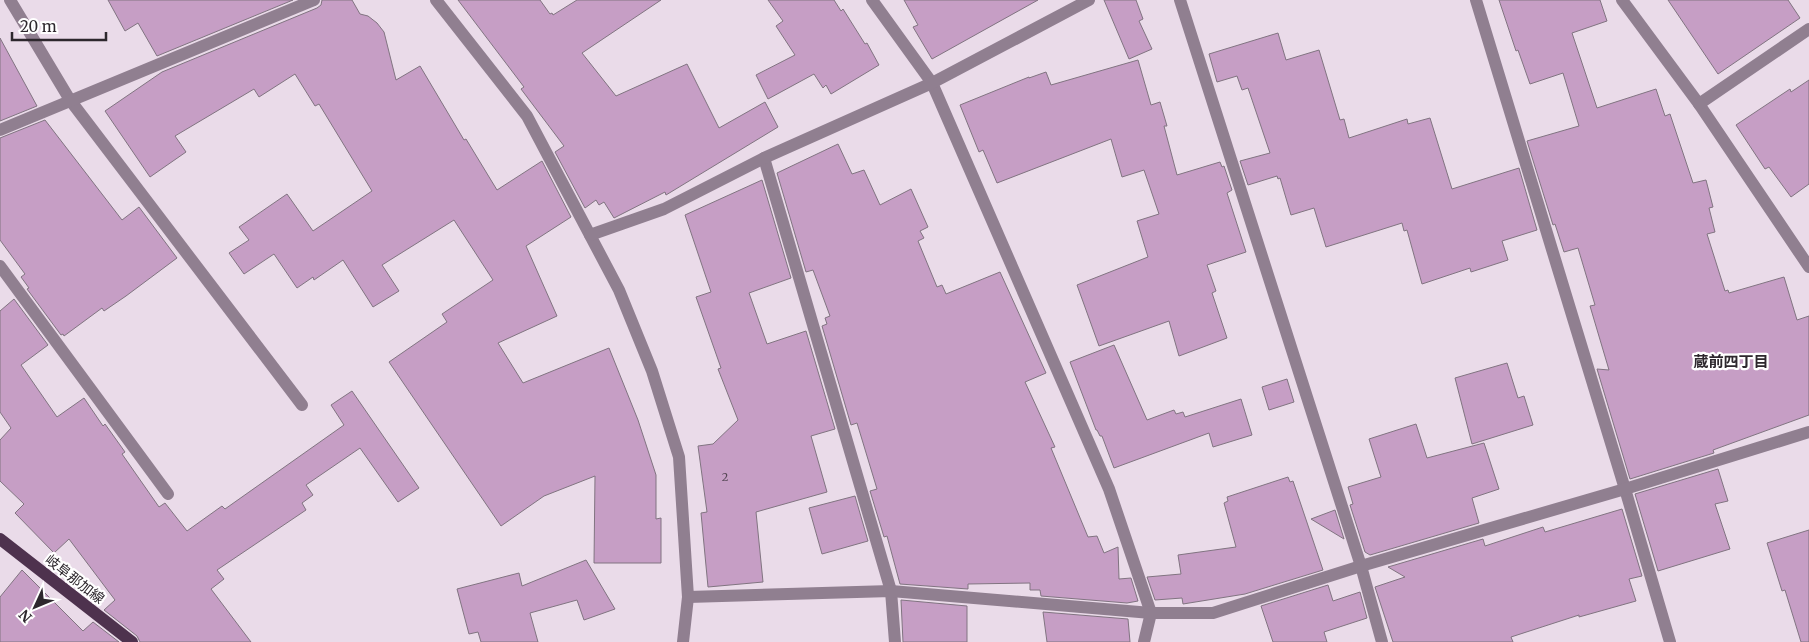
<svg xmlns="http://www.w3.org/2000/svg" width="1809" height="642" font-family="Merriweather,'Noto Sans JP',serif">
<style>
.building{fill:#c69ec5;stroke:#817481}
.lines{fill:none;stroke-linecap:round;stroke-linejoin:round}
.minor{stroke:#907f90;stroke-width:12}
.major{stroke:#4e324e;stroke-width:12}
.labels{text-anchor:middle;stroke-width:4.5;stroke-linejoin:round;paint-order:stroke}
.number-label{font-size:11px;fill:#534553}
.street-label{font-size:14px;fill:#2d272d;stroke:#fff}
.neighbourhood-label{font-size:15px;font-weight:bold;fill:#2d272d;stroke:#fff}
</style>
<rect width="100%" height="100%" fill="#eadbe9"/>
<g class="building">
<path d="M 108,0 L 293,0 L 157,56 L 138,23 L 125,31 Z"/>
<path d="M 322,0 L 352,0 L 360,14 L 368,16 L 377,23 L 384,32 L 396,80 L 420,66 L 464,140 L 466,139 L 497,190 L 542,161 L 571,217 L 526,246 L 557,316 L 498,343 L 523,383 L 609,348 L 638,420 L 656,475 L 656,519 L 661,518 L 661,563 L 594,563 L 595,476 L 544,496 L 501,526 L 389,362 L 447,322 L 442,314 L 493,280 L 454,220 L 382,265 L 399,291 L 373,307 L 343,260 L 314,280 L 313,277 L 297,288 L 274,254 L 244,274 L 229,253 L 249,240 L 239,227 L 287,194 L 313,231 L 372,191 L 319,104 L 315,106 L 295,74 L 259,97 L 254,89 L 175,136 L 186,152 L 150,177 L 105,111 L 162,72 L 317,8 L 321,5 Z"/>
<path d="M 458,0 L 540,0 L 550,14 L 552,13 L 553,15 L 577,0 L 661,0 L 582,53 L 616,96 L 687,64 L 719,128 L 765,102 L 778,127 L 666,195 L 665,192 L 614,218 L 604,202 L 599,205 L 596,200 L 585,208 L 555,152 L 564,146 L 521,89 L 524,87 Z"/>
<path d="M 768,0 L 834,0 L 841,11 L 843,9 L 865,44 L 867,43 L 879,65 L 831,94 L 826,85 L 823,88 L 814,74 L 768,99 L 756,75 L 795,55 L 776,26 L 783,21 Z"/>
<path d="M 904,0 L 1038,0 L 932,59 L 913,27 L 918,25 Z"/>
<path d="M 1104,0 L 1136,0 L 1143,19 L 1139,21 L 1152,49 L 1129,59 Z"/>
<path d="M 1499,0 L 1600,0 L 1607,21 L 1572,33 L 1597,108 L 1656,89 L 1665,116 L 1670,114 L 1693,183 L 1706,180 L 1713,207 L 1709,208 L 1715,232 L 1707,234 L 1725,291 L 1728,290 L 1729,293 L 1784,277 L 1797,320 L 1809,316 L 1809,415 L 1713,450 L 1714,453 L 1630,479 L 1597,369 L 1609,370 L 1590,306 L 1595,305 L 1578,248 L 1564,252 L 1555,224 L 1553,225 L 1527,141 L 1579,126 L 1563,73 L 1530,84 L 1518,50 L 1516,51 Z"/>
<path d="M 1668,0 L 1788,0 L 1800,18 L 1718,74 Z"/>
<path d="M 1278,33 L 1286,60 L 1319,50 L 1340,120 L 1344,119 L 1349,138 L 1407,119 L 1408,124 L 1430,118 L 1452,189 L 1519,168 L 1537,230 L 1502,241 L 1508,260 L 1471,272 L 1470,268 L 1422,284 L 1407,230 L 1404,231 L 1402,223 L 1326,247 L 1314,208 L 1291,215 L 1280,178 L 1278,179 L 1277,176 L 1248,185 L 1240,161 L 1270,153 L 1248,88 L 1242,90 L 1237,76 L 1217,82 L 1209,54 Z"/>
<path d="M 0,38 L 37,106 L 0,121 Z"/>
<path d="M 1138,60 L 1151,105 L 1160,102 L 1167,126 L 1164,126 L 1177,175 L 1220,162 L 1222,167 L 1224,166 L 1232,190 L 1227,193 L 1246,252 L 1207,265 L 1216,291 L 1212,293 L 1227,338 L 1179,356 L 1169,321 L 1099,346 L 1077,285 L 1148,257 L 1137,221 L 1159,214 L 1144,170 L 1122,177 L 1111,139 L 997,183 L 983,150 L 979,152 L 960,105 L 1029,77 L 1029,78 L 1046,72 L 1051,85 Z"/>
<path d="M 1809,80 L 1809,184 L 1791,197 L 1769,167 L 1765,169 L 1736,125 L 1790,89 L 1791,92 Z"/>
<path d="M 45,120 L 122,220 L 139,207 L 177,258 L 126,296 L 104,311 L 102,308 L 64,336 L 63,334 L 61,335 L 27,289 L 29,288 L 21,277 L 25,274 L 0,240 L 0,138 Z"/>
<path d="M 838,144 L 852,174 L 864,170 L 880,205 L 911,189 L 928,227 L 920,231 L 924,238 L 918,241 L 937,287 L 942,285 L 946,294 L 1000,272 L 1046,373 L 1025,382 L 1055,447 L 1051,448 L 1088,537 L 1097,536 L 1104,553 L 1118,547 L 1119,579 L 1131,578 L 1138,601 L 1127,603 L 1041,596 L 1040,590 L 1030,590 L 1030,583 L 968,584 L 968,589 L 900,584 L 887,536 L 884,537 L 870,491 L 877,489 L 857,423 L 851,425 L 822,326 L 827,324 L 825,318 L 830,316 L 813,270 L 806,272 L 777,173 Z"/>
<path d="M 762,180 L 791,278 L 749,293 L 767,344 L 806,331 L 835,429 L 811,436 L 827,492 L 756,512 L 763,582 L 708,587 L 701,513 L 707,512 L 698,446 L 713,444 L 738,420 L 718,369 L 721,368 L 696,297 L 711,292 L 685,215 Z"/>
<path d="M 14,299 L 48,345 L 21,365 L 57,417 L 84,398 L 103,426 L 105,424 L 125,452 L 122,454 L 159,507 L 165,503 L 187,531 L 222,506 L 225,509 L 344,425 L 331,405 L 352,391 L 419,488 L 398,502 L 360,448 L 306,485 L 313,495 L 302,503 L 306,510 L 217,570 L 224,579 L 211,589 L 251,642 L 140,642 L 137,636 L 104,610 L 115,600 L 69,539 L 54,553 L 15,513 L 24,504 L 0,481 L 0,440 L 11,428 L 0,412 L 0,311 Z"/>
<path d="M 1114,345 L 1147,420 L 1174,410 L 1176,414 L 1183,412 L 1185,417 L 1241,399 L 1252,435 L 1213,447 L 1209,433 L 1114,468 L 1102,436 L 1100,436 L 1097,430 L 1096,430 L 1070,362 Z"/>
<path d="M 1507,363 L 1518,398 L 1524,396 L 1533,425 L 1472,444 L 1455,378 Z"/>
<path d="M 1287,379 L 1294,402 L 1269,410 L 1262,387 Z"/>
<path d="M 1416,424 L 1427,458 L 1484,443 L 1499,489 L 1472,498 L 1479,523 L 1370,555 L 1365,552 L 1350,505 L 1353,504 L 1348,487 L 1381,477 L 1369,439 Z"/>
<path d="M 1718,469 L 1728,501 L 1715,504 L 1730,549 L 1658,571 L 1635,494 Z"/>
<path d="M 1288,477 L 1290,482 L 1293,481 L 1323,570 L 1245,594 L 1183,604 L 1182,598 L 1155,600 L 1147,577 L 1181,574 L 1178,555 L 1236,547 L 1224,503 L 1228,501 L 1227,497 Z"/>
<path d="M 855,496 L 868,541 L 822,554 L 809,508 Z"/>
<path d="M 1622,509 L 1642,576 L 1629,579 L 1636,601 L 1579,617 L 1579,615 L 1511,637 L 1513,642 L 1393,642 L 1375,587 L 1405,577 L 1388,567 L 1483,539 L 1485,546 L 1543,527 L 1545,532 Z"/>
<path d="M 1335,510 L 1344,539 L 1311,519 Z"/>
<path d="M 1809,530 L 1809,642 L 1801,642 L 1785,590 L 1782,591 L 1767,543 Z"/>
<path d="M 586,560 L 615,609 L 584,620 L 577,600 L 530,613 L 538,642 L 481,642 L 478,632 L 469,634 L 457,589 L 519,573 L 522,586 Z"/>
<path d="M 22,570 L 83,631 L 93,622 L 119,642 L 0,642 L 0,597 Z"/>
<path d="M 1328,585 L 1333,601 L 1360,592 L 1367,618 L 1324,632 L 1327,642 L 1273,642 L 1261,606 Z"/>
<path d="M 901,600 L 967,606 L 967,642 L 903,642 Z"/>
<path d="M 1043,612 L 1128,619 L 1130,642 L 1047,642 Z"/>
</g>
<g class="lines">
<g class="minor">
<path d="M 10,0 L 70,100 L 302,405"/>
<path d="M 436,0 L 527,116 L 619,290 L 652,371 L 679,457 L 688,597 L 683,642"/>
<path d="M 872,0 L 932,83 L 1109,489 L 1151,613 L 1144,642"/>
<path d="M 1180,0 L 1361,566 L 1382,642"/>
<path d="M 1476,0 L 1625,489 L 1670,642"/>
<path d="M 1622,0 L 1699,104 L 1809,267"/>
<path d="M 1699,104 L 1809,29"/>
<path d="M 0,130 L 314,0"/>
<path d="M 764,158 L 891,591 L 895,642"/>
<path d="M 590,235 L 664,209 L 764,158 L 932,83 L 1089,0"/>
<path d="M 0,266 L 168,494"/>
<path d="M 688,597 L 891,591 L 1151,613 L 1213,613 L 1361,566 L 1625,489 L 1809,432"/>
</g>
<path class="major" d="M 0,539 L 132,642"/>
</g>
<g class="labels">
<g class="number-label">
<text x="725" y="481">2</text>
</g>
<g class="street-label">
<text transform="translate(75 579) rotate(38)" y="5">岐阜那加線</text>
</g>
<g class="neighbourhood-label">
<text x="1731" y="367">蔵前四丁目</text>
</g>
</g>
<g transform="translate(35 607) rotate(226)" stroke="#ffffff" stroke-width="4" paint-order="stroke">
<path d="M0-4L9 19L0 12L-9 19Z" fill="#2d272d"/>
<text y="-8" font-size="14" font-weight="bold" text-anchor="middle" fill="#2d272d">N</text>
</g>
<path d="M12 32v8h94v-8" fill="none" stroke="#2d272d" stroke-width="2.5"/>
<text x="20" y="32" font-size="15" fill="#2d272d" stroke="#ffffff" stroke-width="4" paint-order="stroke">20 m</text>
</svg>
